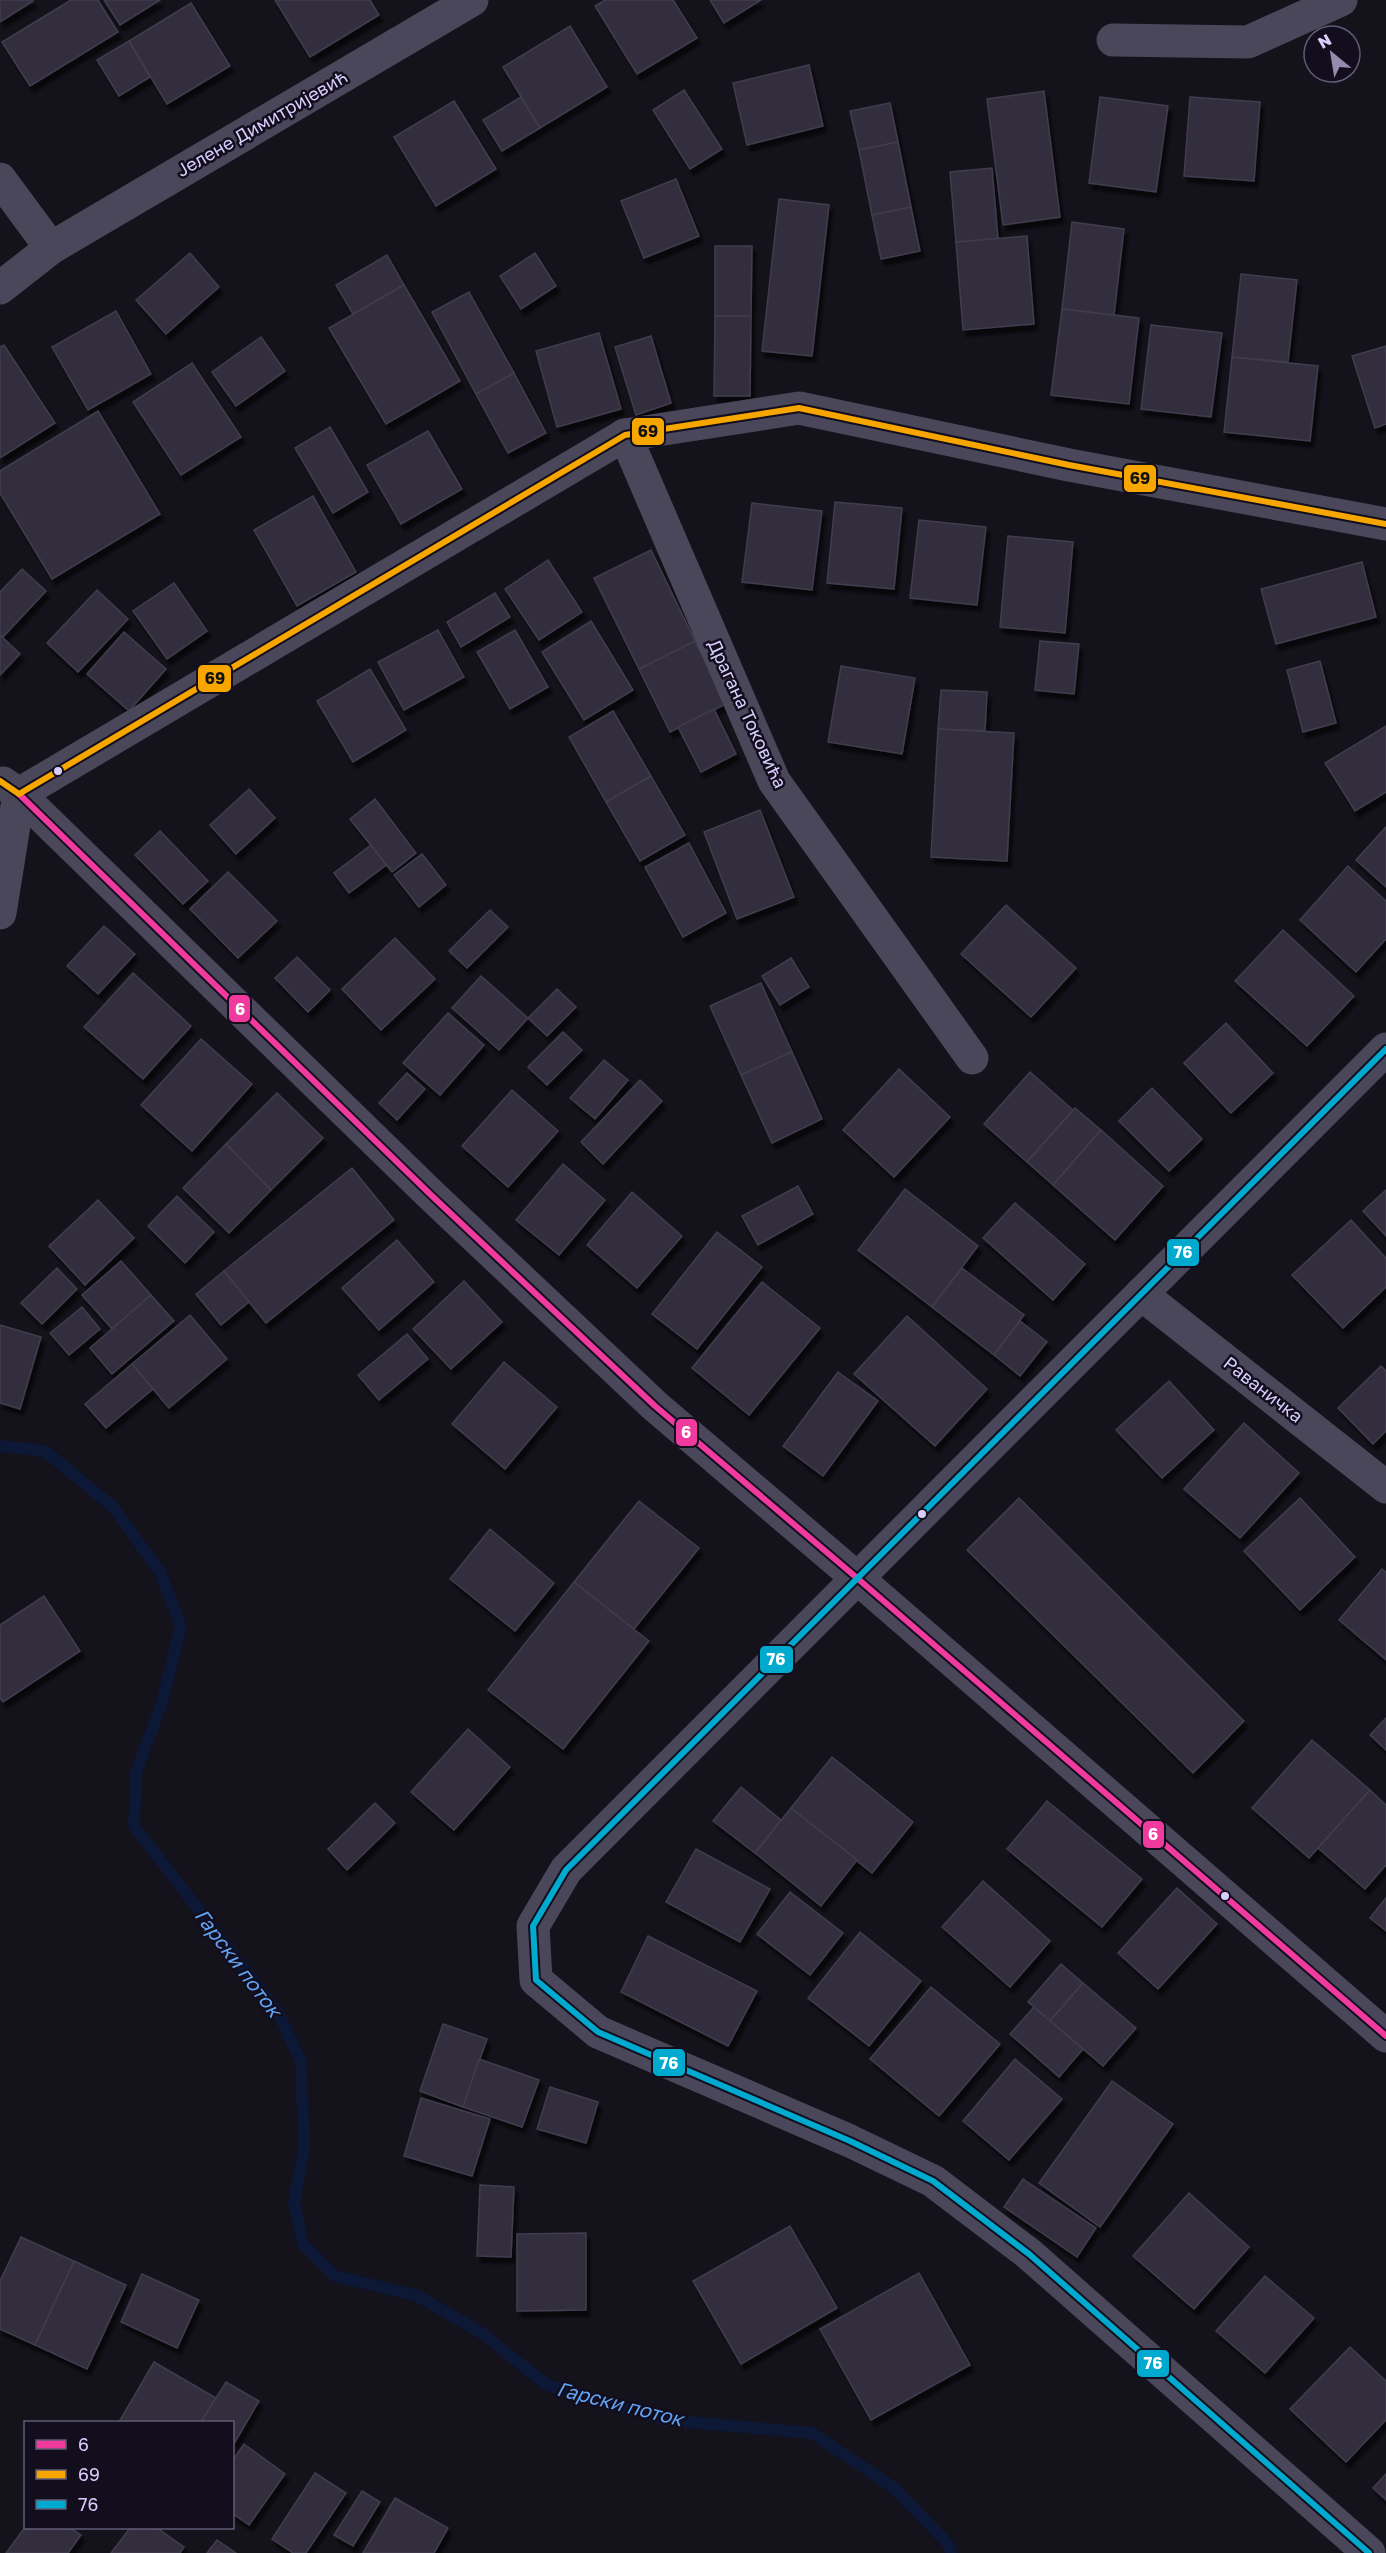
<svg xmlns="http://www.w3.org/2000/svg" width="1386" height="2553" font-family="'Golos Text',sans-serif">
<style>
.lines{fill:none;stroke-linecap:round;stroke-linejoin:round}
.stream{stroke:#0d1736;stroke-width:12}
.building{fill:#322f3d;stroke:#413c4d;stroke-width:1.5;filter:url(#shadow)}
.minor{stroke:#4a475b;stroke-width:33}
.bus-1-casing{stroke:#120e1e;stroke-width:10}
.bus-2-casing{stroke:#120e1e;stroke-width:10}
.bus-3-casing{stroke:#120e1e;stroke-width:10}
.bus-1{stroke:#f13a9d;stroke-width:6}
.bus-2{stroke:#f7a600;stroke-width:6}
.bus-3{stroke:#00a9ce;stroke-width:6}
.bus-dot{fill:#d8cefc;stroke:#120e1e;stroke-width:2}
.labels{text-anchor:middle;stroke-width:5;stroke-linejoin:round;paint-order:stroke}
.street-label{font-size:18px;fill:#d8cefc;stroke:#120e1e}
.water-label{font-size:20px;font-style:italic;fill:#63a3f4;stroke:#120e1e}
.line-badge{stroke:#120e1e;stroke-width:2}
.badge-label{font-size:16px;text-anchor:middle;font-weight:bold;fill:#fff}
.pale-badge-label{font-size:16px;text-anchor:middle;font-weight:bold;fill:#111}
</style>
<defs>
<filter id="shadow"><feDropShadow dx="3.5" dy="6" stdDeviation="1.5" flood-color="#0009"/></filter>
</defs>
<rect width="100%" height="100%" fill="#14121a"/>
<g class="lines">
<path class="stream" d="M 0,1446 L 45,1451 L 113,1507 L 160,1572 L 181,1626 L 162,1703 L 136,1772 L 134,1826 L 279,2014 L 301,2062 L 304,2149 L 294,2202 L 303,2244 L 335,2276 L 418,2296 L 483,2334 L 547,2385 L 666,2420 L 812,2433 L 893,2487 L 948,2544 L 951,2553"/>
</g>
<g class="building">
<path d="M 0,0 L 32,0 L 33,1 L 0,22 Z"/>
<path d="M 71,0 L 98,0 L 118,32 L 30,86 L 2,42 Z"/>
<path d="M 104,0 L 160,0 L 120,25 Z"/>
<path d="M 275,0 L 370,0 L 379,15 L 310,57 Z"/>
<path d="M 605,0 L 673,0 L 697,38 L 637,74 L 595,6 Z"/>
<path d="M 710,0 L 761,0 L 724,23 Z"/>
<path d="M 191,3 L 230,66 L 167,104 L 129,41 Z"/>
<path d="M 570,26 L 607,87 L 540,128 L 503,67 Z"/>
<path d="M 129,41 L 150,77 L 119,96 L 97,60 Z"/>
<path d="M 809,65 L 823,126 L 747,145 L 733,83 Z"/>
<path d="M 684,90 L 722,149 L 690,169 L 653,110 Z"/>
<path d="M 1044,91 L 1060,217 L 1003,225 L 987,99 Z"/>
<path d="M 521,97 L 540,128 L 502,151 L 483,120 Z"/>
<path d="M 1100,97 L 1168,106 L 1156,192 L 1089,183 Z"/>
<path d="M 1190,97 L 1260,102 L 1254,181 L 1184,176 Z"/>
<path d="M 454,101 L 496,169 L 436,206 L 394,137 Z"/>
<path d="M 890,103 L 898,142 L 859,150 L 850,111 Z"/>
<path d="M 898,142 L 911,207 L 872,215 L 859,150 Z"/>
<path d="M 992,168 L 998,239 L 956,242 L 950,172 Z"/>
<path d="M 676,179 L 699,236 L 644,258 L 621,201 Z"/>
<path d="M 779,199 L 829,205 L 812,356 L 762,351 Z"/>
<path d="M 911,207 L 920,251 L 881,259 L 872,215 Z"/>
<path d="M 1072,222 L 1124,229 L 1114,315 L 1062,309 Z"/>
<path d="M 1027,236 L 1034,324 L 963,330 L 956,242 Z"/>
<path d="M 715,246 L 752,246 L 751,316 L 715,316 Z"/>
<path d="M 190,253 L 219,287 L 166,334 L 136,300 Z"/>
<path d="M 535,253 L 556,286 L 521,309 L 500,276 Z"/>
<path d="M 387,255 L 404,285 L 353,314 L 336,285 Z"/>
<path d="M 1241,274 L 1297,280 L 1288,362 L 1232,357 Z"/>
<path d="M 404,285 L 460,381 L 386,424 L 329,328 Z"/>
<path d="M 469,292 L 514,373 L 476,394 L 432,312 Z"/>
<path d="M 1062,309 L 1139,318 L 1129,404 L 1051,395 Z"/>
<path d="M 116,311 L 151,374 L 88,410 L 52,347 Z"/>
<path d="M 715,316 L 751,316 L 750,396 L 714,396 Z"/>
<path d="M 1151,325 L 1222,333 L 1211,417 L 1141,409 Z"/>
<path d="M 599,333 L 621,409 L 557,427 L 536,351 Z"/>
<path d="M 651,336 L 671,403 L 636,415 L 615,347 Z"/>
<path d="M 261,337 L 285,371 L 236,406 L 212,372 Z"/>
<path d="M 4,345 L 55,423 L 0,458 L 0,347 Z"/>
<path d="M 1386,346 L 1386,424 L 1375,428 L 1352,356 Z"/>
<path d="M 1232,357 L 1318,366 L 1310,441 L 1224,432 Z"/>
<path d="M 192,363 L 241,437 L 181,475 L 133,402 Z"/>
<path d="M 514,373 L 546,433 L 508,453 L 476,394 Z"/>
<path d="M 98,411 L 160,514 L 52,579 L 0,493 L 0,471 Z"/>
<path d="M 330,427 L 368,492 L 333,513 L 295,448 Z"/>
<path d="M 428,431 L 462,489 L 401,524 L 367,465 Z"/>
<path d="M 313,496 L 356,572 L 297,606 L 254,530 Z"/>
<path d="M 835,502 L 902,508 L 894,589 L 827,583 Z"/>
<path d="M 752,503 L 822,511 L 812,590 L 742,582 Z"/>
<path d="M 919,520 L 986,527 L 977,605 L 910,598 Z"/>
<path d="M 1008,536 L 1073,542 L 1065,633 L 1000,627 Z"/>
<path d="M 651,550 L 695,641 L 639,669 L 594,578 Z"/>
<path d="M 548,560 L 582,612 L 539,640 L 505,589 Z"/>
<path d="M 1362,562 L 1376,617 L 1276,644 L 1261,589 Z"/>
<path d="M 22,569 L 46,591 L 3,637 L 0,635 L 0,592 Z"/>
<path d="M 174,583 L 207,631 L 167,659 L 133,611 Z"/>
<path d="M 97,590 L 128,619 L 78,672 L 47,643 Z"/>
<path d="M 495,593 L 510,617 L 461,647 L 447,622 Z"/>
<path d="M 591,621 L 633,690 L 584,720 L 542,652 Z"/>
<path d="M 438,630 L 464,677 L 404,710 L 378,662 Z"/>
<path d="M 515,630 L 548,687 L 510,709 L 477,652 Z"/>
<path d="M 124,632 L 166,669 L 129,711 L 87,674 Z"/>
<path d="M 0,635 L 20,654 L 0,675 Z"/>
<path d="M 695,641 L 726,704 L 670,732 L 639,669 Z"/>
<path d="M 1040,641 L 1079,644 L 1074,694 L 1035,690 Z"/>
<path d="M 1320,661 L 1336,723 L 1303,732 L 1287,670 Z"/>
<path d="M 841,666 L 915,678 L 902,754 L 828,742 Z"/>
<path d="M 370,669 L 406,730 L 353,762 L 317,701 Z"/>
<path d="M 941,690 L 987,692 L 985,731 L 938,729 Z"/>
<path d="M 714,709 L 736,754 L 701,772 L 678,727 Z"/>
<path d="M 613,711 L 651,776 L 606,802 L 569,737 Z"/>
<path d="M 1386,726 L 1386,792 L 1355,811 L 1325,763 Z"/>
<path d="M 938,729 L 1014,733 L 1007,861 L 931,857 Z"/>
<path d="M 651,776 L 685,835 L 640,861 L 606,802 Z"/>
<path d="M 249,789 L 275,818 L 236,854 L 210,825 Z"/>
<path d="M 375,799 L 416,853 L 392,872 L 350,819 Z"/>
<path d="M 760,810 L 794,897 L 737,919 L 704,832 Z"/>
<path d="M 1386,827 L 1386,887 L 1356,860 Z"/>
<path d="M 160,831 L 208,881 L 183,904 L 135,855 Z"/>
<path d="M 689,843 L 726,913 L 683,937 L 645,867 Z"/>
<path d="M 371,845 L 386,865 L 349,893 L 334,873 Z"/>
<path d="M 422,854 L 446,885 L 419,907 L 394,875 Z"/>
<path d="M 1348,866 L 1386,901 L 1386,939 L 1356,972 L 1300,920 Z"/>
<path d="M 228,872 L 277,921 L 238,958 L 190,909 Z"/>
<path d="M 1006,905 L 1076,968 L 1031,1017 L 961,954 Z"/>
<path d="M 490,910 L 508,927 L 467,968 L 449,951 Z"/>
<path d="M 104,926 L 135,954 L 98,994 L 67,966 Z"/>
<path d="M 1283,930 L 1354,996 L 1307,1046 L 1235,981 Z"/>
<path d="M 395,938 L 435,979 L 381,1030 L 342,989 Z"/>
<path d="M 297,957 L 330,990 L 308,1012 L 275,978 Z"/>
<path d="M 791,958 L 809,987 L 780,1005 L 762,976 Z"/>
<path d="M 133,973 L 191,1026 L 143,1079 L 84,1027 Z"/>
<path d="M 481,976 L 528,1018 L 499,1050 L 452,1008 Z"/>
<path d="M 761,983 L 792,1052 L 741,1075 L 710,1006 Z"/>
<path d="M 557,989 L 576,1007 L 547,1036 L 528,1018 Z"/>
<path d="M 448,1013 L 484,1045 L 440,1095 L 403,1063 Z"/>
<path d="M 1226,1023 L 1273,1073 L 1231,1113 L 1184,1063 Z"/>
<path d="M 563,1032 L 582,1050 L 547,1085 L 528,1067 Z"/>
<path d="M 201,1039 L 252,1084 L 192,1151 L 141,1105 Z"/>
<path d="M 792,1052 L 822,1119 L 772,1143 L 741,1075 Z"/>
<path d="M 604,1060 L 628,1080 L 595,1119 L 570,1098 Z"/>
<path d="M 899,1069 L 950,1117 L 894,1177 L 843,1130 Z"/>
<path d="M 1030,1072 L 1073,1110 L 1027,1162 L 984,1124 Z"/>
<path d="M 407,1073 L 425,1089 L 397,1120 L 379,1103 Z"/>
<path d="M 640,1080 L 662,1101 L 603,1164 L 581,1142 Z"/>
<path d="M 1152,1088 L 1202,1139 L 1169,1171 L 1119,1121 Z"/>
<path d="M 512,1090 L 558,1131 L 508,1187 L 462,1146 Z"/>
<path d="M 277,1093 L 323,1138 L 271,1190 L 226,1144 Z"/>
<path d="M 1075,1108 L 1101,1130 L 1053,1185 L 1027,1162 Z"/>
<path d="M 1101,1130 L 1163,1186 L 1115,1240 L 1053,1185 Z"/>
<path d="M 226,1144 L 271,1190 L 229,1233 L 183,1188 Z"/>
<path d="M 563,1164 L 605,1200 L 559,1255 L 516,1220 Z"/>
<path d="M 352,1168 L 394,1220 L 266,1323 L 224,1271 Z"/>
<path d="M 798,1186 L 813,1214 L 758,1245 L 742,1216 Z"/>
<path d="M 905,1189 L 978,1246 L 932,1307 L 858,1250 Z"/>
<path d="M 1386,1190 L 1386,1236 L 1363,1211 Z"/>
<path d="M 632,1192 L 682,1236 L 637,1288 L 587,1245 Z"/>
<path d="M 177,1196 L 214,1232 L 185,1263 L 148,1226 Z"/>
<path d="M 98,1200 L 134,1238 L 85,1285 L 49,1246 Z"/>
<path d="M 1015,1203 L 1085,1264 L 1053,1300 L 983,1238 Z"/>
<path d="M 1351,1220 L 1386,1258 L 1386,1287 L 1343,1328 L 1292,1275 Z"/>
<path d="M 717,1232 L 762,1267 L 697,1349 L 652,1314 Z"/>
<path d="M 397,1240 L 434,1282 L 379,1330 L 342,1288 Z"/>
<path d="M 121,1261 L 151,1295 L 112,1329 L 82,1295 Z"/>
<path d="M 57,1268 L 77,1289 L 42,1324 L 21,1303 Z"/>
<path d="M 962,1268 L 1024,1315 L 994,1355 L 932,1307 Z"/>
<path d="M 224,1271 L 249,1302 L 221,1325 L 196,1294 Z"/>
<path d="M 464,1281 L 502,1322 L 451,1369 L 413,1329 Z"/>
<path d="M 762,1282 L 820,1328 L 749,1415 L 692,1368 Z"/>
<path d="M 151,1295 L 174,1321 L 112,1374 L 90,1348 Z"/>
<path d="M 82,1307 L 100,1329 L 69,1355 L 50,1333 Z"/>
<path d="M 190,1315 L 227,1359 L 169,1408 L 132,1364 Z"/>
<path d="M 907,1316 L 987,1389 L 935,1446 L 854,1374 Z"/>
<path d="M 1020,1321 L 1047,1342 L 1020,1376 L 994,1355 Z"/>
<path d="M 0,1325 L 41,1337 L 20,1409 L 0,1403 Z"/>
<path d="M 407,1334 L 428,1359 L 379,1400 L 358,1375 Z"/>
<path d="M 504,1362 L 557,1407 L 505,1469 L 452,1424 Z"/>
<path d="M 132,1364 L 153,1389 L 106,1428 L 85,1404 Z"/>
<path d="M 1381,1366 L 1386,1371 L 1386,1431 L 1373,1444 L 1338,1408 Z"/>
<path d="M 838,1372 L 878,1401 L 823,1476 L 783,1446 Z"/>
<path d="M 1169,1381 L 1214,1430 L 1162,1478 L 1116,1430 Z"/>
<path d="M 1244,1423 L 1299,1473 L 1240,1538 L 1184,1489 Z"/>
<path d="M 1019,1498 L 1244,1721 L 1193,1773 L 967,1550 Z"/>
<path d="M 1300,1498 L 1355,1557 L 1300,1610 L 1244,1551 Z"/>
<path d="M 639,1501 L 699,1548 L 634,1629 L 574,1582 Z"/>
<path d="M 490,1529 L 554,1583 L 515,1631 L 450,1579 Z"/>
<path d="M 1382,1569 L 1386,1572 L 1386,1660 L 1339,1620 Z"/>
<path d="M 574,1582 L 649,1641 L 563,1749 L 488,1690 Z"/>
<path d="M 44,1596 L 80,1651 L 3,1702 L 0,1698 L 0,1625 Z"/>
<path d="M 1386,1718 L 1386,1750 L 1370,1735 Z"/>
<path d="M 468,1729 L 510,1767 L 454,1830 L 411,1792 Z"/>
<path d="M 1312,1740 L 1370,1790 L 1309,1858 L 1252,1808 Z"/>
<path d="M 832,1757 L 913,1822 L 872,1873 L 791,1808 Z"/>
<path d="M 741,1787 L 781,1820 L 755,1853 L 713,1821 Z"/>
<path d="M 1370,1790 L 1386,1805 L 1386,1865 L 1365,1889 L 1318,1848 Z"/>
<path d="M 1047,1801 L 1142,1879 L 1102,1927 L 1007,1849 Z"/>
<path d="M 375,1803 L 395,1823 L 347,1870 L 328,1849 Z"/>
<path d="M 791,1808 L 857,1860 L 821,1906 L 755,1853 Z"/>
<path d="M 696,1849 L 770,1889 L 740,1942 L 666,1902 Z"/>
<path d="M 983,1881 L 1050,1941 L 1010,1987 L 942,1927 Z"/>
<path d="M 1177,1888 L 1217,1924 L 1158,1989 L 1118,1953 Z"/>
<path d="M 790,1892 L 843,1933 L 810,1975 L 757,1934 Z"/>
<path d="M 1386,1898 L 1386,1931 L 1370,1918 Z"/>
<path d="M 860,1932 L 921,1981 L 869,2046 L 808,1998 Z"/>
<path d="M 648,1936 L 757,1991 L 728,2046 L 621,1992 Z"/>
<path d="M 1061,1964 L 1083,1983 L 1050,2021 L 1028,2002 Z"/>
<path d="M 1083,1983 L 1136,2028 L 1103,2066 L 1050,2021 Z"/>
<path d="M 931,1987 L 1000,2044 L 939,2116 L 870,2059 Z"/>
<path d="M 1034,2007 L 1083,2049 L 1059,2077 L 1010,2034 Z"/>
<path d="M 443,2024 L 487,2039 L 463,2107 L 420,2091 Z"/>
<path d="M 479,2059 L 539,2080 L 522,2127 L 463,2107 Z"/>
<path d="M 1015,2059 L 1062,2099 L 1009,2160 L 963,2121 Z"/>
<path d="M 1112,2081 L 1173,2124 L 1100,2227 L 1039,2183 Z"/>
<path d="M 550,2087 L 598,2102 L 586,2143 L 537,2129 Z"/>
<path d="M 421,2098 L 490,2119 L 472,2176 L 404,2156 Z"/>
<path d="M 1023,2179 L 1096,2228 L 1077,2257 L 1004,2207 Z"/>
<path d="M 480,2185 L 514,2187 L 511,2257 L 477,2256 Z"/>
<path d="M 1189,2193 L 1249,2247 L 1194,2309 L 1133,2256 Z"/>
<path d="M 790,2226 L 837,2308 L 741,2364 L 693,2281 Z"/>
<path d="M 586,2233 L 586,2310 L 517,2311 L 517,2234 Z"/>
<path d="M 21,2237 L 74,2261 L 35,2345 L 0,2329 L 0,2281 Z"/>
<path d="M 74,2261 L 126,2285 L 87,2369 L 35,2345 Z"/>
<path d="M 919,2273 L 970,2365 L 871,2420 L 820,2329 Z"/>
<path d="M 142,2274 L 199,2300 L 177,2348 L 121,2322 Z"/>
<path d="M 1265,2276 L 1314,2318 L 1265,2373 L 1216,2331 Z"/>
<path d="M 1350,2347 L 1386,2381 L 1386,2420 L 1346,2462 L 1290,2409 Z"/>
<path d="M 154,2362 L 216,2398 L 201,2422 L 119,2422 Z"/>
<path d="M 226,2382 L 259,2401 L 235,2442 L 232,2441 L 232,2422 L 201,2422 Z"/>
<path d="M 244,2444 L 285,2474 L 249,2525 L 232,2513 L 232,2461 Z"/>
<path d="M 315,2473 L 346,2493 L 306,2553 L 293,2553 L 272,2539 Z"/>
<path d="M 1386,2474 L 1386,2500 L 1373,2488 Z"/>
<path d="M 362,2491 L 380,2502 L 353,2546 L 334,2535 Z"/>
<path d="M 395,2498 L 448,2528 L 434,2553 L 363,2553 Z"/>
<path d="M 26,2526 L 70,2528 L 81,2535 L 68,2553 L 6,2553 Z"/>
<path d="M 130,2528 L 157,2528 L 184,2547 L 180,2553 L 111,2553 Z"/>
<path d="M 217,2540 L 236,2553 L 207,2553 Z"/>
</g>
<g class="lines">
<g class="minor">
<path d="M 1113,40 L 1248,42 L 1341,0"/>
<path d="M 0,179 L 51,248"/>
<path d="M 0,288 L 51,248 L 472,0"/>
<path d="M 625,435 L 774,781 L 972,1058"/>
<path d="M 3,783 L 19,794 L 625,435 L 799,408 L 1069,465 L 1386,524"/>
<path d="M 19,794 L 431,1195 L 655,1406 L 857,1578 L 1386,2036"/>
<path d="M 0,913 L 19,794"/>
<path d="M 1141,1294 L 1386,1487"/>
<path d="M 1369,2553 L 1029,2254 L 933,2181 L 850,2141 L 598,2032 L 536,1980 L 533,1926 L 566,1870 L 1386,1049"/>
</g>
<defs>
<path id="bus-1" d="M 19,794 L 431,1195 L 655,1406 L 857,1578 L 1386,2036"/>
<path id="bus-2" d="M 0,781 L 19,794 L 625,435 L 799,408 L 1069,465 L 1386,524"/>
<path id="bus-3" d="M 1369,2553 L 1029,2254 L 933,2181 L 850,2141 L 598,2032 L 536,1980 L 533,1926 L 566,1870 L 1386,1049"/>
</defs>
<use href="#bus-1" class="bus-1-casing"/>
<use href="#bus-2" class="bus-2-casing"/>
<use href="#bus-3" class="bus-3-casing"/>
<use href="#bus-1" class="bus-1"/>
<use href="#bus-2" class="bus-2"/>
<use href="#bus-3" class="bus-3"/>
</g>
<g class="bus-dot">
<circle cx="58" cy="771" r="5"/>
<circle cx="922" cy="1514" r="5"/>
<circle cx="1225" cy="1896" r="5"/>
</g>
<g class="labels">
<g class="street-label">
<text transform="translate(262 124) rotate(-30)" y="6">Јелене Димитријевић</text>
<text transform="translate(747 714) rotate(65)" y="6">Драгана Токовића</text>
<text transform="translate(1263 1390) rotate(38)" y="6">Раваничка</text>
</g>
<g class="water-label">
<text transform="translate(238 1963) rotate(53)" y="7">Гарски поток</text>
<text transform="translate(620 2404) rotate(14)" y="7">Гарски поток</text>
</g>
</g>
<g class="line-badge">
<rect x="631" y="417" width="34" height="29" rx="6" fill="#f7a600"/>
<rect x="1123" y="464" width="34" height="29" rx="6" fill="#f7a600"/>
<rect x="197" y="664" width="35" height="29" rx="6" fill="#f7a600"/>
<rect x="228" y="994" width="23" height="29" rx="6" fill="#f13a9d"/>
<rect x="1166" y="1238" width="34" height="29" rx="6" fill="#00a9ce"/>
<rect x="675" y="1418" width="23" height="29" rx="6" fill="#f13a9d"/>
<rect x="759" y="1645" width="35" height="29" rx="6" fill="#00a9ce"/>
<rect x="1142" y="1820" width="23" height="29" rx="6" fill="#f13a9d"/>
<rect x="652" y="2048" width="34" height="29" rx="6" fill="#00a9ce"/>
<rect x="1136" y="2349" width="34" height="29" rx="6" fill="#00a9ce"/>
</g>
<g class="badge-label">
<text x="240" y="1015">6</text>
<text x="1183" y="1258">76</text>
<text x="686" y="1438">6</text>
<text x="776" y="1665">76</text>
<text x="1153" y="1840">6</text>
<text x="669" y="2069">76</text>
<text x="1153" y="2369">76</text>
</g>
<g class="pale-badge-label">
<text x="648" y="437">69</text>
<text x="1140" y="484">69</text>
<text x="215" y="684">69</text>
</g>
<rect x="24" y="2421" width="210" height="108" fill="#120e1e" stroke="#615b77" stroke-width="1.5"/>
<rect x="36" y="2440" width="30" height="9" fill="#f13a9d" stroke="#615b77" stroke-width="1.5"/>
<text x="78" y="2451" font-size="18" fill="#d8cefc">6</text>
<rect x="36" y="2470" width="30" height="9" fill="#f7a600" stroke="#615b77" stroke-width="1.5"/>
<text x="78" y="2481" font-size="18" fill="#d8cefc">69</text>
<rect x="36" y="2500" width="30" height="9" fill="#00a9ce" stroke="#615b77" stroke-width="1.5"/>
<text x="78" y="2511" font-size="18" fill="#d8cefc">76</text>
<g transform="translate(1332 54) rotate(330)"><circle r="28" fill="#120e1e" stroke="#615b77" stroke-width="1.5"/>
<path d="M0-4.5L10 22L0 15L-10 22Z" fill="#938cad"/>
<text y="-9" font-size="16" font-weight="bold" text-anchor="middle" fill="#d8cefc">N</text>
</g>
</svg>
